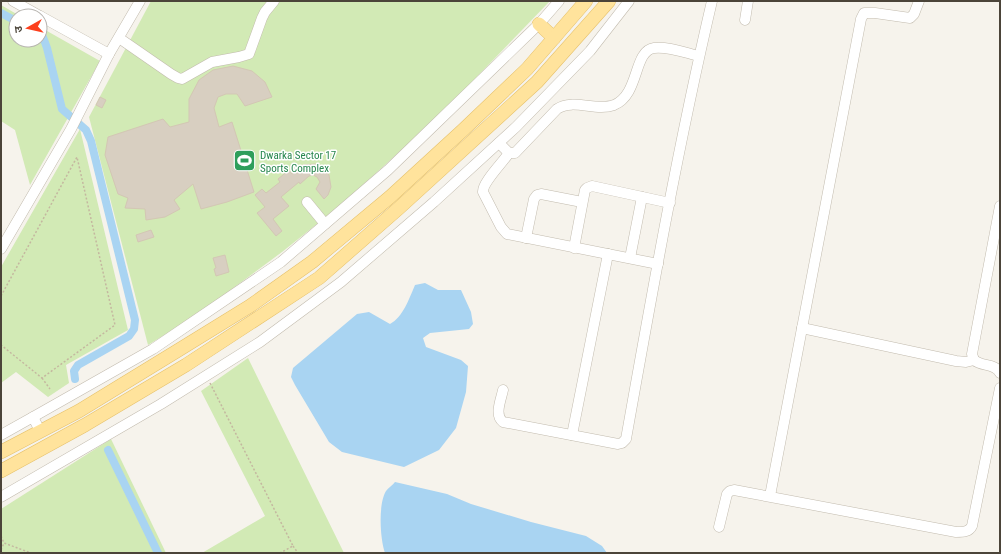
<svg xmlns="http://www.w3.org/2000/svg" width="1001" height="554" font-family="'Roboto Condensed','Noto Sans Devanagari',sans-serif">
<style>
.green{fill:#d2eab5}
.water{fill:#a9d4f2}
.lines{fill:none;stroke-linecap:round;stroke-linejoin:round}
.canal{stroke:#a9d4f2;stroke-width:8}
.building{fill:#d8cfc1;stroke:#d3c7b4}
.minor-casing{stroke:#c2bbae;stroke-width:11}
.major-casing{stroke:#e6c16a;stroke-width:14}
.path{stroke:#c4b79f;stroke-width:1.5;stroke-dasharray:2 2;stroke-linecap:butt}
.minor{stroke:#fff;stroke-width:10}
.major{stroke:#ffe39c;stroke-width:13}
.labels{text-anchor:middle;stroke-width:3;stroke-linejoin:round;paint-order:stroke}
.leisure-label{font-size:11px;fill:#27864d;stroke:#fff;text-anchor:start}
</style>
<rect width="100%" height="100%" fill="#f6f3ec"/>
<g class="green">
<path d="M 151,1 L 550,1 L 440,115 L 342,204 L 282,252 L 194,317 L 148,345 L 89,117 Z"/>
<path d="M 1,5 L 20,16 L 16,16 L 16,40 L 40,40 L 40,27 L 100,61 L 30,185 L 15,130 L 1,121 Z"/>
<path d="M 80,129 L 128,330 L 66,365 L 69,383 L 48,397 L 16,372 L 1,383 L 1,267 Z"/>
<path d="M 248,358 L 344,553 L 202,553 L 265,516 L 201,391 Z"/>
<path d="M 111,439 L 166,553 L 1,553 L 1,509 Z"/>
</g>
<g class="water">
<path d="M 425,283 L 438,290 L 461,290 L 471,312 L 473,324 L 469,329 L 430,333 L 423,338 L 426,347 L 461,360 L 468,366 L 466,392 L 456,428 L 439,450 L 404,467 L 342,452 L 329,442 L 295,385 L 291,377 L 293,368 L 357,314 L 369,312 L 390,324 C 403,317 409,299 415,285 Z"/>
<path d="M 395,482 L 447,494 L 471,504 L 531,522 L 586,536 L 602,546 L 607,553 L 385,553 C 380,539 378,504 386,491 C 388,488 393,485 395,482 Z"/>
</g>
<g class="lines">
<g class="canal">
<path d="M 1,13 L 16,21"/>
<path d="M 40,35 L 43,37 L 47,48 L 62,109 L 86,130 L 91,141 L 135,320 L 134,329 L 129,336 L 78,365 L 74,371 L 75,379"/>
<path d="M 108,450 L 158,553"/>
</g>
</g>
<g class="building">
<path d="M 233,66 L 252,71 L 265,82 L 272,97 L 245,106 L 237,94 L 226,94 L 218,97 L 214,108 L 219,127 L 232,122 L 254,192 L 227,202 L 201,209 L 193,184 L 174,200 L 180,209 L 165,217 L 146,220 L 145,209 L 125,208 L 128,198 L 118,194 L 105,155 L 108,137 L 163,119 L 170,127 L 189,122 L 189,99 L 199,80 L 213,70 Z"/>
<path d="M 100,97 L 106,100 L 102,108 L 96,105 Z"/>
<path d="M 315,164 L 323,167 L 329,175 L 331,187 L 328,195 L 324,199 L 316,189 L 320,182 L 317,177 L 313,175 L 309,176 L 300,184 L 299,182 L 281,197 L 289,206 L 273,219 L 282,231 L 276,236 L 257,213 L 265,207 L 255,195 L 262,189 L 266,193 L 280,182 L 278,179 L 289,170 L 292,174 L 303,165 Z"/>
<path d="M 151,230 L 154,237 L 138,242 L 136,235 Z"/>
<path d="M 225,255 L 229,272 L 216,276 L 214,269 L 216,268 L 213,258 Z"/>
</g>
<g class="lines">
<defs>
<g id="minor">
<path d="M 13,1 L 40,16"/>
<path d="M 40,16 L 109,54"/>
<path d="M 745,20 L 748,1"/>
<path d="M 119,38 L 171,74 L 178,78 L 182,79 L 212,62 L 239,57 L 249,54 L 262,18 L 265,12 L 274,1"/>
<path d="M 499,143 L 509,153 L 515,153 L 557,109 C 573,98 596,112 614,105 C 640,94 633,51 654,48 C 667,46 686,53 699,56"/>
<path d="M 509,153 C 503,162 482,183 483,192 L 501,227 L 507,234 L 658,264"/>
<path d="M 307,202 L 325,224"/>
<path d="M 1000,206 L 972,354 L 974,360 C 982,367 995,363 1000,373"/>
<path d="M 526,238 L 534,199 L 537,195 L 541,194 L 582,202"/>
<path d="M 574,248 L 585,190 L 587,188 L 592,186 L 670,203"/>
<path d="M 1,249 L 71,129 L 109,54 L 140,1"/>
<path d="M 630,258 L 642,197"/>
<path d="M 802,328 L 956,361 L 966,362 L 974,360"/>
<path d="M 503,390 C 501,400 494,415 503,422 L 618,444 L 622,443 L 626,439 C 652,293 678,146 712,1"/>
<path d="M 33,417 L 153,349 L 281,262 L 388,170 L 539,24 L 559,1"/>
<path d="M 1,435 L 33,417 L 40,431"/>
<path d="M 572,435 L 608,254"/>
<path d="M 770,496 L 861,19 L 864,13 L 875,13 L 910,18 L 914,14 L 919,1"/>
<path d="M 1,497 L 161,404 L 260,342 L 341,282 L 434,202 L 516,127 L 590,51 L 629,1"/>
<path d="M 719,527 L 727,494 L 730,491 L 734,490 L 956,532 C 963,532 969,532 972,526 L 1000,388"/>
</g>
<g id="major">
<path d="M 539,24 L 554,38"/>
<path d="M 1,452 L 79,411 L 177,351 L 250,306 L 312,262 L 390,197 L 462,131 L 527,69 L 586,1"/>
<path d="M 1,471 L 85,425 L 186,365 L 319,278 L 399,208 L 537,82 L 609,1"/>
</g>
</defs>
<use href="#minor" class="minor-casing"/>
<use href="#major" class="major-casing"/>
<g class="path">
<path d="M 1,296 L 77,157 L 115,325 L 42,378 L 1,345"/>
<path d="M 42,378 L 50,389"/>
<path d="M 210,383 L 293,546 L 280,553"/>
<path d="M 1,536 L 4,543"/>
<path d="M 293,546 L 298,553"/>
<path d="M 1,550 L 4,543 L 31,553"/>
</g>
<use href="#minor" class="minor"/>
<use href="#major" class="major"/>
</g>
<defs>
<symbol id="stadium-square" viewBox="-11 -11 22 22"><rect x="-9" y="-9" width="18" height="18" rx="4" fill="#2e9e5b" stroke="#fff"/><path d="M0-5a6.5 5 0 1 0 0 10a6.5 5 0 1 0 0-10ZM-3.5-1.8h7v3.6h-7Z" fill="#fff"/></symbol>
</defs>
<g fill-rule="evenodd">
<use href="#stadium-square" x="232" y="148" width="25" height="25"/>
</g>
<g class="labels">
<g class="leisure-label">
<text x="260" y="159">Dwarka Sector 17<tspan x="260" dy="13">Sports Complex</tspan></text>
</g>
</g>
<rect width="1001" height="554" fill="none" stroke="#4b4439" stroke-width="4"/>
<g transform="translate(28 28) rotate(262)"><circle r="19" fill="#ffffff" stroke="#b7b4b0"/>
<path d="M0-3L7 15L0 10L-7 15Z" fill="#fc3f1d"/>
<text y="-6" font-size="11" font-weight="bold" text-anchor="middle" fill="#4b4439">उ</text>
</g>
</svg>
